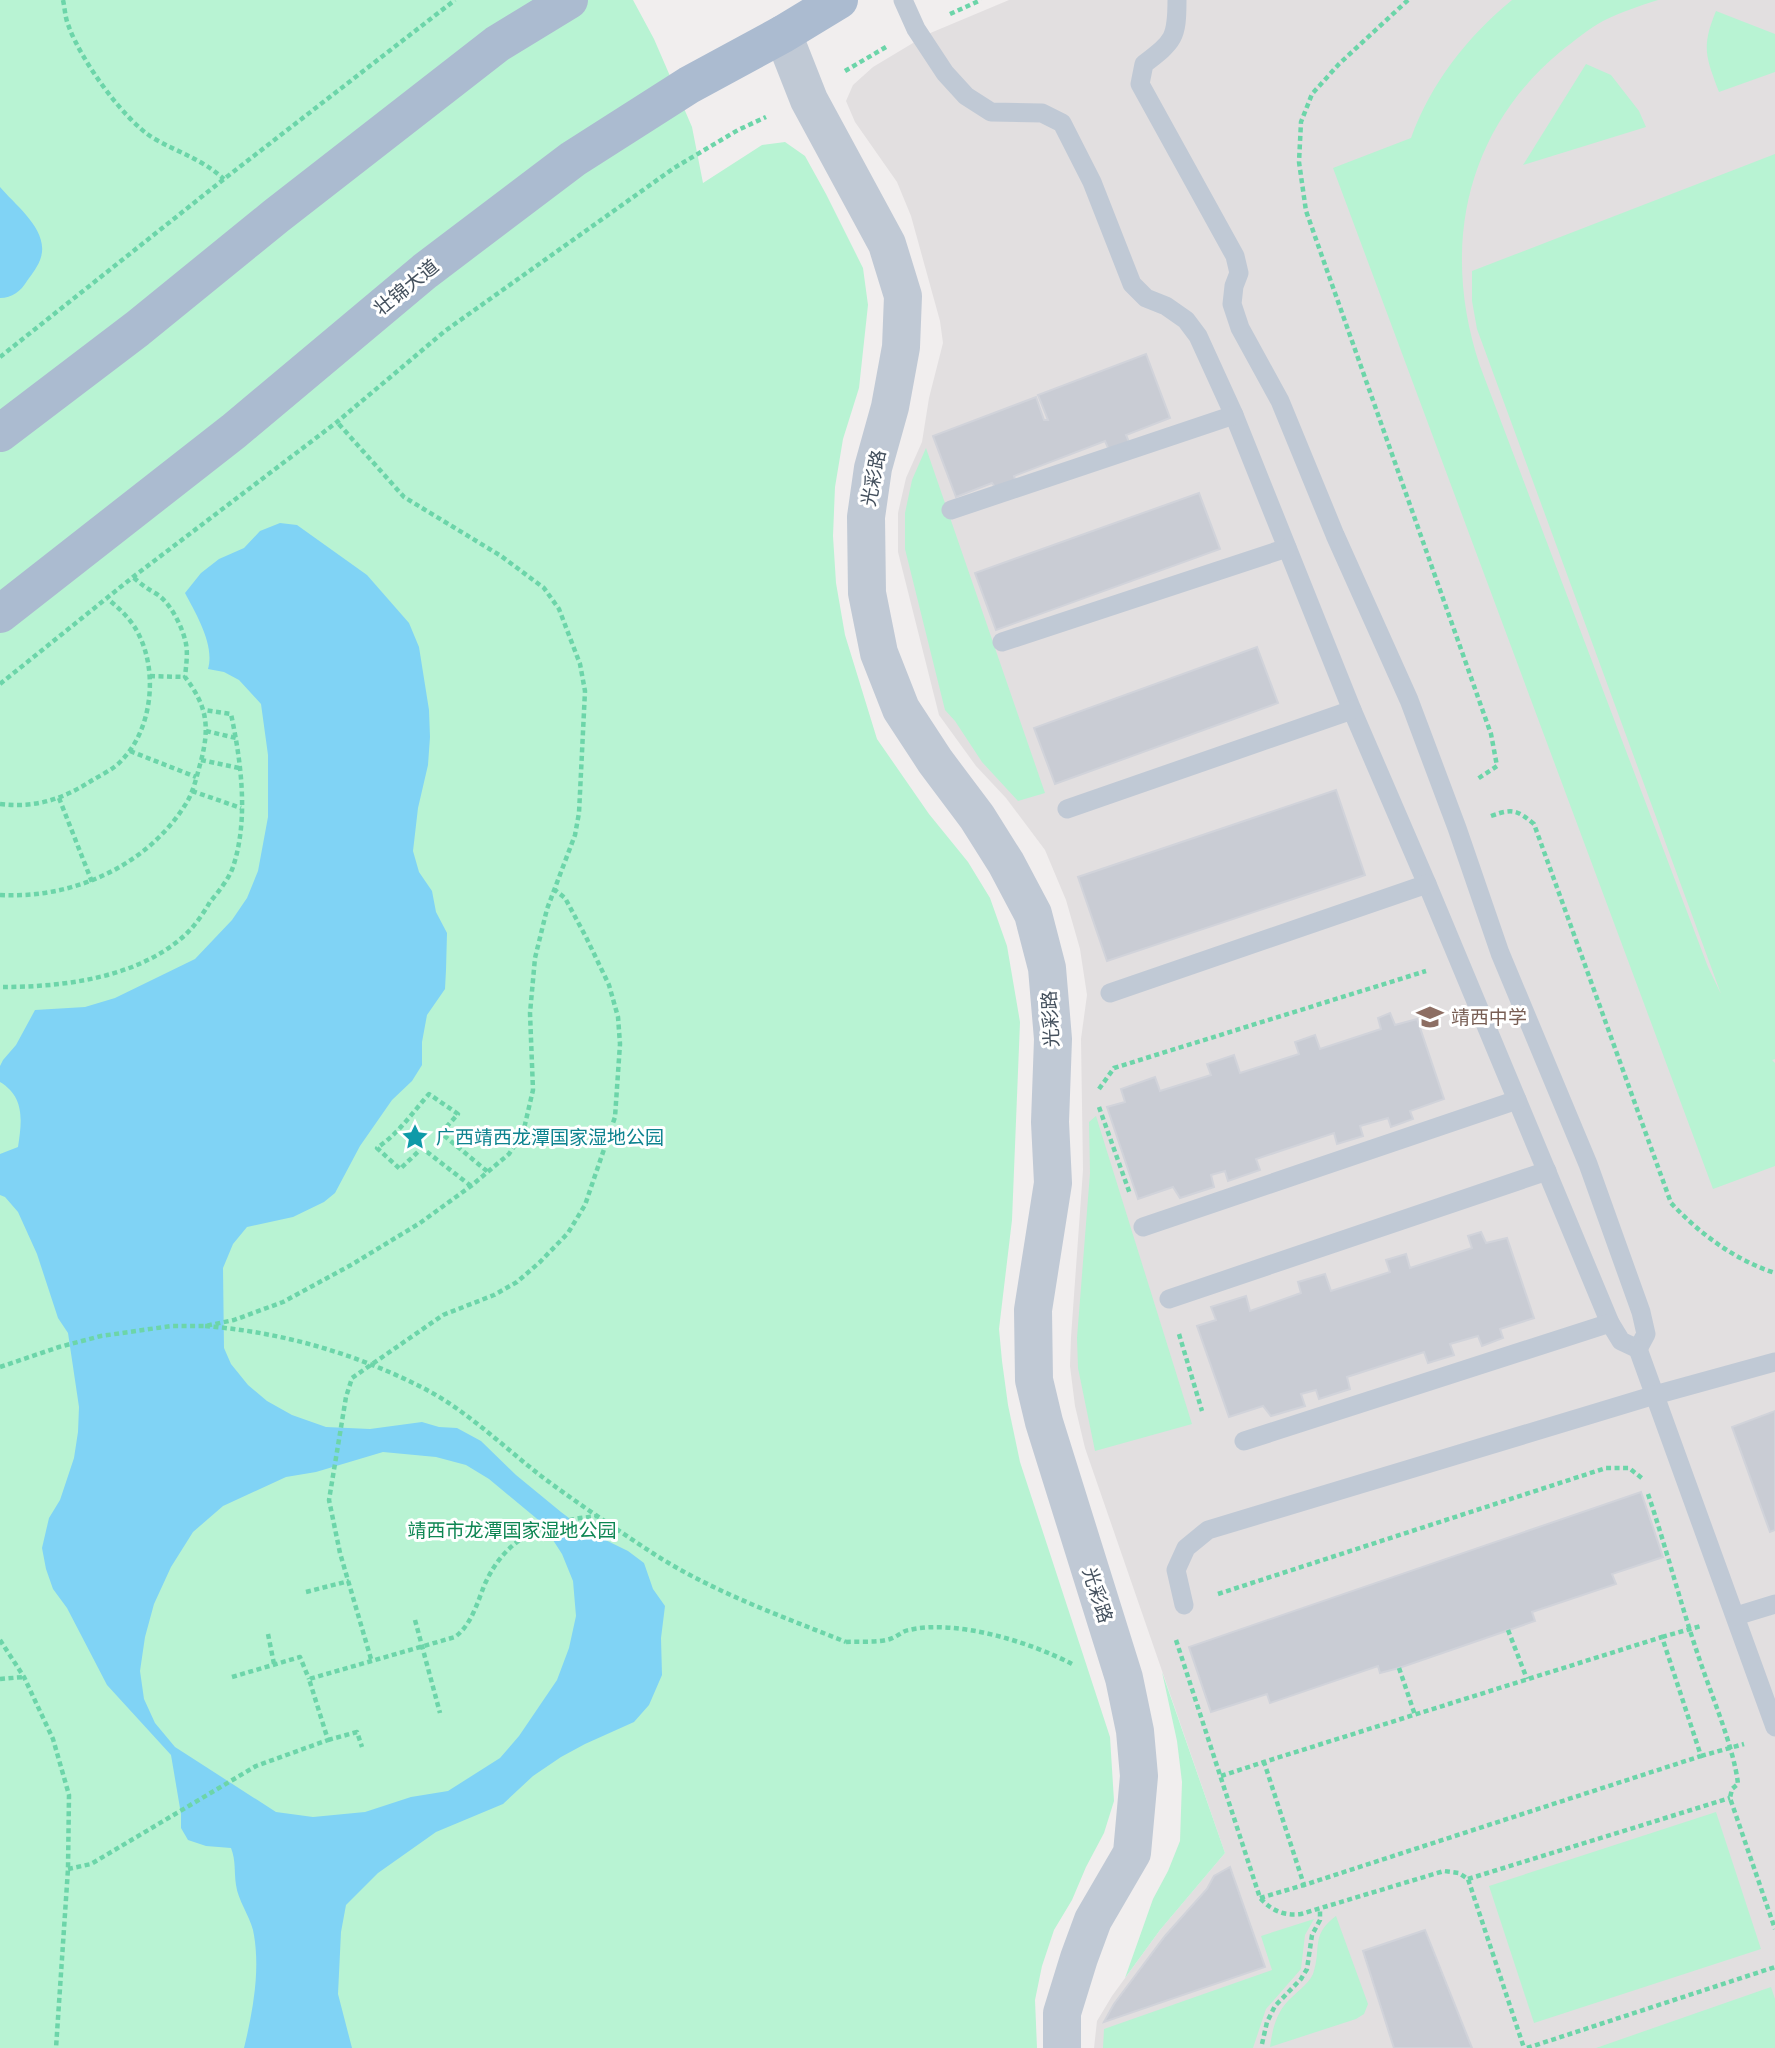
<svg xmlns="http://www.w3.org/2000/svg" width="1775" height="2048" font-family="Arial,'Noto Sans SC',sans-serif">
<style>
.education{fill:#e2dfe0}
.green{fill:#b8f3d3}
.water{fill:#80d3f5;fill-rule:evenodd}
.building{fill:#c9ccd4;stroke:#d1d3da;stroke-width:2}
.lines{fill:none;stroke-linecap:round;stroke-linejoin:round}
.path{stroke:#6cd5a9;stroke-width:4.5;stroke-dasharray:5 3.5;stroke-linecap:butt}
.service{stroke:#c0c9d5;stroke-width:19}
.tertiary{stroke:#c0c9d5;stroke-width:38}
.primary{stroke:#abbbd0;stroke-width:38}
.path-bridge{stroke:#6cd5a9;stroke-width:4.5;stroke-dasharray:5 3.5;stroke-linecap:butt}
.labels{text-anchor:middle;stroke-width:6;stroke-linejoin:round;paint-order:stroke}
.street-label{font-size:19px;fill:#44505d;stroke:#fff}
.education-label{font-size:19px;fill:#785e54;stroke:#fff;text-anchor:start}
.culture-label{font-size:19px;fill:#0d838f;stroke:#fff;text-anchor:start}
.park-label{font-size:19px;fill:#0e8653;stroke:#fff}
</style>
<rect width="100%" height="100%" fill="#f1eeee"/>
<path class="education" d="M 1009,0 L 1775,0 L 1775,2048 L 1094,2048 L 1097,2021 L 1112,1996 L 1160,1930 L 1225,1853 L 1085,1448 L 1075,1406 L 1070,1366 L 1071,1337 L 1083,1170 L 1081,1039 L 1087,995 L 1080,949 L 1066,900 L 1045,850 L 1006,798 L 976,766 L 939,715 L 898,552 L 898,513 L 906,478 L 922,442 L 929,398 L 943,343 L 940,321 L 911,216 L 897,182 L 855,122 L 846,101 L 853,85 L 873,67 L 928,34 Z"/>
<g class="green">
<path d="M 0,0 L 633,0 L 654,39 L 692,127 L 703,183 L 762,145 L 785,142 L 805,156 L 826,194 L 863,268 L 868,305 L 859,388 L 843,439 L 835,487 L 833,536 L 836,583 L 845,635 L 877,739 L 929,814 L 968,862 L 990,898 L 1007,946 L 1020,1022 L 1012,1220 L 999,1329 L 1002,1361 L 1008,1405 L 1020,1462 L 1110,1737 L 1114,1801 L 1104,1833 L 1086,1867 L 1072,1900 L 1054,1930 L 1042,1966 L 1035,2000 L 1037,2048 L 0,2048 Z"/>
<path d="M 1512,0 L 1658,0 C 1639,6 1621,12 1603,21 C 1588,29 1574,41 1560,52 C 1464,132 1441,250 1480,366 L 1708,967 L 1721,994 L 1477,329 L 1472,301 L 1472,271 L 1775,154 L 1775,1059 L 1772,1060 L 1775,1063 L 1775,1166 L 1713,1189 L 1333,168 L 1411,138 C 1431,83 1467,37 1512,0 Z"/>
<path d="M 1716,11 L 1775,34 L 1775,72 L 1719,92 C 1706,57 1701,47 1716,11 Z"/>
<path d="M 1586,64 L 1611,75 L 1639,111 L 1646,127 L 1523,165 Z"/>
<path d="M 926,448 L 1045,793 L 1018,801 L 982,762 L 955,721 L 945,710 L 905,549 L 905,513 L 912,480 Z"/>
<path d="M 1096,1116 L 1192,1424 L 1095,1451 L 1078,1368 L 1077,1338 L 1090,1173 L 1089,1122 Z"/>
<path d="M 1162,1672 L 1225,1853 L 1160,1930 L 1125,1978 L 1153,1899 L 1168,1871 L 1180,1841 L 1182,1782 L 1177,1741 Z"/>
<path d="M 1716,1812 L 1761,1949 L 1534,2023 L 1489,1886 Z"/>
<path d="M 1336,1916 L 1368,2004 L 1364,2014 L 1356,2019 L 1270,2047 C 1272,2031 1276,2014 1287,2002 C 1295,1993 1308,1985 1313,1974 C 1322,1948 1310,1935 1336,1916 Z"/>
<path d="M 1314,1919 L 1305,1935 L 1301,1969 L 1266,2009 L 1253,2048 L 1103,2048 L 1104,2029 L 1272,1970 L 1261,1936 Z"/>
<path d="M 1771,1987 L 1775,1999 L 1775,2048 L 1596,2048 Z"/>
</g>
<g class="water">
<path d="M 0,187 C 15,205 49,230 41,257 C 39,265 32,274 27,281 C 21,291 12,298 0,298 Z"/>
<path d="M 280,523 L 297,525 L 367,575 L 409,623 L 419,647 L 429,710 L 430,737 L 428,765 L 418,808 L 413,851 L 419,872 L 432,891 L 436,912 L 447,933 L 446,970 L 445,989 L 427,1015 L 422,1042 L 422,1065 L 412,1081 L 392,1100 L 360,1146 L 335,1193 L 324,1202 L 293,1217 L 247,1227 L 233,1244 L 223,1268 L 224,1348 L 231,1364 L 248,1385 L 267,1401 L 292,1415 L 326,1427 L 370,1429 L 422,1422 L 439,1427 L 457,1428 L 481,1441 L 516,1475 L 561,1512 L 585,1530 L 628,1551 L 644,1563 L 653,1589 L 665,1606 L 661,1638 L 662,1675 L 649,1705 L 634,1722 L 585,1744 L 561,1757 L 533,1776 L 503,1804 L 436,1832 L 378,1873 L 346,1905 L 341,1932 L 338,1994 L 352,2048 L 244,2048 C 253,2011 261,1968 253,1930 C 249,1915 238,1900 236,1885 C 234,1871 236,1861 231,1848 L 206,1846 L 188,1840 L 181,1828 L 181,1814 L 171,1755 L 107,1685 L 67,1608 L 53,1589 L 46,1569 L 42,1548 L 49,1518 L 60,1500 L 74,1458 L 78,1432 L 79,1407 L 68,1333 L 58,1318 L 37,1254 L 18,1212 L 5,1197 L 0,1195 L 0,1154 L 18,1147 C 22,1121 25,1097 0,1082 L 0,1066 L 3,1060 L 16,1045 L 35,1010 L 85,1007 L 115,998 L 195,959 L 232,920 L 247,898 L 258,871 L 268,817 L 268,755 L 261,704 L 239,680 L 224,672 L 208,669 C 215,645 196,614 185,593 L 201,573 L 219,559 L 244,548 L 260,531 ZM 383,1452 L 436,1457 L 466,1465 L 489,1479 L 542,1523 L 562,1554 L 573,1581 L 576,1616 L 569,1648 L 557,1680 L 519,1736 L 500,1758 L 448,1791 L 411,1797 L 365,1812 L 313,1817 L 276,1812 L 175,1747 L 155,1723 L 144,1699 L 140,1671 L 145,1637 L 154,1604 L 171,1567 L 193,1532 L 223,1506 L 286,1477 L 316,1472 Z"/>
</g>
<g class="building">
<path d="M 1146,354 L 1170,418 L 1126,435 L 1129,442 L 1109,450 L 1105,441 L 1014,476 L 1016,483 L 997,490 L 992,483 L 956,497 L 933,436 L 1036,397 L 1044,420 L 1048,420 L 1038,395 Z"/>
<path d="M 1199,493 L 1220,549 L 996,630 L 975,573 Z"/>
<path d="M 1257,647 L 1278,703 L 1055,784 L 1034,728 Z"/>
<path d="M 1336,790 L 1365,875 L 1107,961 L 1078,877 Z"/>
<path d="M 1390,1013 L 1395,1025 L 1417,1019 L 1444,1099 L 1410,1111 L 1413,1119 L 1391,1127 L 1388,1118 L 1360,1126 L 1363,1136 L 1337,1144 L 1334,1133 L 1256,1159 L 1260,1170 L 1228,1181 L 1225,1171 L 1211,1175 L 1214,1187 L 1180,1198 L 1173,1187 L 1138,1199 L 1107,1107 L 1125,1102 L 1121,1089 L 1155,1077 L 1160,1091 L 1211,1075 L 1207,1064 L 1234,1055 L 1240,1073 L 1299,1054 L 1295,1042 L 1315,1035 L 1320,1049 L 1381,1029 L 1378,1018 Z"/>
<path d="M 1481,1232 L 1486,1243 L 1507,1238 L 1534,1318 L 1500,1329 L 1503,1338 L 1482,1346 L 1478,1336 L 1450,1344 L 1454,1355 L 1428,1363 L 1424,1352 L 1347,1377 L 1350,1389 L 1319,1399 L 1316,1390 L 1301,1394 L 1305,1406 L 1271,1416 L 1263,1406 L 1229,1417 L 1197,1326 L 1216,1320 L 1211,1307 L 1246,1296 L 1250,1311 L 1301,1293 L 1298,1282 L 1325,1274 L 1331,1291 L 1390,1272 L 1386,1260 L 1406,1254 L 1410,1268 L 1472,1248 L 1468,1236 Z"/>
<path d="M 1775,1411 L 1775,1530 L 1770,1532 L 1732,1427 Z"/>
<path d="M 1641,1492 L 1663,1557 L 1612,1574 L 1616,1584 L 1532,1612 L 1535,1621 L 1399,1668 L 1380,1673 L 1378,1666 L 1270,1703 L 1267,1694 L 1211,1712 L 1189,1647 Z"/>
<path d="M 1230,1867 L 1265,1967 L 1104,2022 L 1114,2004 L 1165,1936 L 1207,1889 L 1214,1876 Z"/>
<path d="M 1425,1930 L 1472,2048 L 1394,2048 L 1363,1951 Z"/>
</g>
<g class="lines">
<g class="path">
<path d="M 63,0 C 65,9 65,18 69,27 C 81,60 123,119 153,138 C 179,153 200,158 224,179"/>
<path d="M 1408,0 L 1339,64 L 1312,94 L 1301,122 L 1299,162 L 1306,211 L 1491,734 L 1497,766 L 1476,780"/>
<path d="M 950,14 L 981,0"/>
<path d="M 845,71 L 886,47"/>
<path d="M 0,357 L 224,179 L 455,0"/>
<path d="M 150,676 L 185,677"/>
<path d="M 0,684 L 133,577 L 337,422 L 445,331 L 674,168 L 738,130 L 766,117"/>
<path d="M 206,731 L 236,738"/>
<path d="M 130,751 L 196,777"/>
<path d="M 201,760 L 239,768"/>
<path d="M 192,791 L 241,808"/>
<path d="M 59,798 L 92,882"/>
<path d="M 0,804 C 35,808 61,800 91,781 C 101,775 114,769 122,760 C 152,729 158,673 139,635 C 132,620 120,609 108,599"/>
<path d="M 1491,816 C 1513,808 1517,810 1534,824 L 1671,1203 C 1700,1234 1735,1260 1775,1273"/>
<path d="M 0,895 C 73,899 148,866 187,802 C 194,790 197,775 201,761 C 210,726 207,706 185,677 C 186,666 188,654 186,644 C 183,628 170,601 155,593 C 146,588 141,584 133,577"/>
<path d="M 3,987 C 63,987 137,978 184,936 C 194,927 203,914 210,902 C 218,892 229,879 233,867 C 249,819 241,761 231,714 L 204,710"/>
<path d="M 1099,1089 L 1114,1068 L 1426,971"/>
<path d="M 1099,1107 L 1130,1194"/>
<path d="M 471,1186 L 422,1148 L 400,1169 L 377,1148 C 399,1133 412,1113 429,1094 L 458,1114 L 441,1133 L 488,1172"/>
<path d="M 1179,1334 L 1202,1411"/>
<path d="M 0,1367 L 59,1347 L 101,1336 L 171,1326 L 205,1326 L 234,1320 L 283,1302 L 351,1265 L 420,1223 L 471,1186 L 509,1154 L 523,1133 L 533,1090 L 530,1013 L 535,958 L 547,909 L 575,835 L 579,813 L 585,691 L 580,664 L 559,609 L 544,588 L 501,556 L 404,497 L 337,422"/>
<path d="M 1648,1494 C 1666,1547 1680,1602 1698,1655 C 1710,1692 1734,1747 1738,1784 L 1732,1789 L 1730,1798 L 1775,1929"/>
<path d="M 306,1592 L 349,1581"/>
<path d="M 1218,1594 L 1606,1468 L 1629,1468 L 1643,1479"/>
<path d="M 415,1620 L 440,1713"/>
<path d="M 1508,1630 L 1527,1679"/>
<path d="M 268,1634 L 274,1664"/>
<path d="M 1662,1637 L 1701,1626"/>
<path d="M 0,1640 L 24,1677 L 53,1739 L 69,1795 L 68,1869 L 56,2048"/>
<path d="M 1176,1640 L 1260,1898 C 1272,1911 1284,1916 1301,1914 L 1444,1871 L 1459,1873 L 1468,1879 L 1524,2048"/>
<path d="M 846,1642 C 860,1641 877,1643 890,1639 C 897,1637 902,1631 909,1630 C 956,1619 1030,1642 1072,1664"/>
<path d="M 371,1659 L 340,1553 L 329,1500 L 346,1397 L 352,1378 L 443,1315 L 494,1295 L 517,1282 L 540,1262 L 568,1233 L 585,1205 L 615,1117 L 620,1044 L 618,1017 L 609,985 L 586,937 L 565,898 L 555,890"/>
<path d="M 1399,1668 L 1415,1715"/>
<path d="M 232,1677 L 300,1657 L 309,1679"/>
<path d="M 0,1679 L 24,1677"/>
<path d="M 328,1740 L 357,1732 L 362,1747"/>
<path d="M 1701,1756 L 1744,1744"/>
<path d="M 1221,1776 L 1264,1762 L 1662,1637 L 1701,1756 L 1304,1885 L 1264,1762"/>
<path d="M 68,1869 L 91,1864 L 256,1766 L 328,1740 L 309,1679 L 455,1637 C 471,1625 477,1604 484,1586 C 506,1535 546,1521 598,1516"/>
<path d="M 1468,1879 L 1730,1798"/>
<path d="M 1260,1898 L 1304,1885"/>
<path d="M 1262,2044 L 1267,2022 L 1275,2006 L 1301,1979 L 1307,1969 L 1312,1935 L 1320,1920 L 1320,1909"/>
<path d="M 1527,2048 L 1775,1967"/>
</g>
<g class="service">
<path d="M 903,0 L 916,29 L 945,73 L 966,96 L 991,112 L 1042,113 L 1062,123 L 1092,182 L 1132,284 L 1146,298 L 1166,306 L 1186,320 L 1198,336 L 1234,415 L 1352,710 L 1427,884 L 1610,1323 L 1621,1341 L 1638,1349 L 1646,1334 L 1641,1312 L 1588,1164 L 1500,953 L 1457,828 L 1409,700 L 1335,535 L 1280,401 L 1240,328 L 1232,304 L 1234,286 L 1239,273 L 1235,256 L 1140,84 L 1144,64 C 1174,41 1177,38 1177,0"/>
<path d="M 951,510 L 1234,415"/>
<path d="M 1002,642 L 1287,548"/>
<path d="M 1067,809 L 1352,710"/>
<path d="M 1110,993 L 1427,884"/>
<path d="M 1143,1227 L 1517,1100"/>
<path d="M 1169,1299 L 1547,1171"/>
<path d="M 1638,1349 L 1775,1727"/>
<path d="M 1244,1441 L 1610,1323"/>
<path d="M 1184,1605 L 1176,1570 L 1186,1548 L 1208,1530 L 1655,1395 L 1775,1362"/>
<path d="M 1736,1616 L 1775,1604"/>
</g>
<path class="tertiary" d="M 783,34 L 809,100 L 887,244 L 903,296 L 901,347 L 890,407 L 873,468 L 866,517 L 867,593 L 879,653 L 901,709 L 935,761 L 977,817 L 1006,863 L 1033,914 L 1047,968 L 1053,1039 L 1050,1122 L 1053,1183 L 1033,1310 L 1034,1380 L 1044,1422 L 1124,1678 L 1135,1731 L 1139,1776 L 1132,1853 L 1093,1920 L 1079,1958 L 1062,2013 L 1062,2048"/>
<g class="primary">
<path d="M 0,433 L 137,329 L 276,216 L 497,44 L 569,0"/>
<path d="M 0,614 L 234,431 L 425,271 L 573,159 L 689,85 L 783,34 L 839,0"/>
</g>
<path class="path-bridge" d="M 205,1326 C 282,1332 358,1354 427,1390 C 468,1412 504,1447 541,1476 C 577,1503 616,1529 654,1554 C 713,1592 781,1616 846,1642"/>
</g>
<defs>
<symbol id="school-bare" viewBox="-9 -9 18 18"><path d="M0-5L7-2L0 1L-7-2ZM-4 1L0 2.5L4 1V4Q0 6-4 4Z" fill="#8d6e63" stroke="#fff" stroke-width="2.5" paint-order="stroke"/></symbol>
<symbol id="sight-bare" viewBox="-9 -9 18 18"><path d="M0-6L1.8-2.2L6-1.7L2.9 1.2L3.7 5.4L0 3.3L-3.7 5.4L-2.9 1.2L-6-1.7L-1.8-2.2Z" fill="#0f9aa8" stroke="#fff" stroke-width="2.5" paint-order="stroke"/></symbol>
</defs>
<g fill-rule="evenodd">
<use href="#school-bare" x="1411" y="998" width="38" height="38"/>
<use href="#sight-bare" x="396" y="1118" width="38" height="38"/>
</g>
<g class="labels">
<g class="street-label">
<text transform="translate(406 287) rotate(-39)" y="7">壮锦大道</text>
<text transform="translate(873 478) rotate(-79)" y="7">光彩路</text>
<text transform="translate(1050 1019) rotate(-93)" y="7">光彩路</text>
<text transform="translate(1098 1595) rotate(72)" y="7">光彩路</text>
</g>
<g class="education-label">
<text x="1451" y="1024">靖西中学</text>
</g>
<g class="culture-label">
<text x="436" y="1144">广西靖西龙潭国家湿地公园</text>
</g>
<g class="park-label">
<text x="512" y="1537">靖西市龙潭国家湿地公园</text>
</g>
</g>
</svg>
